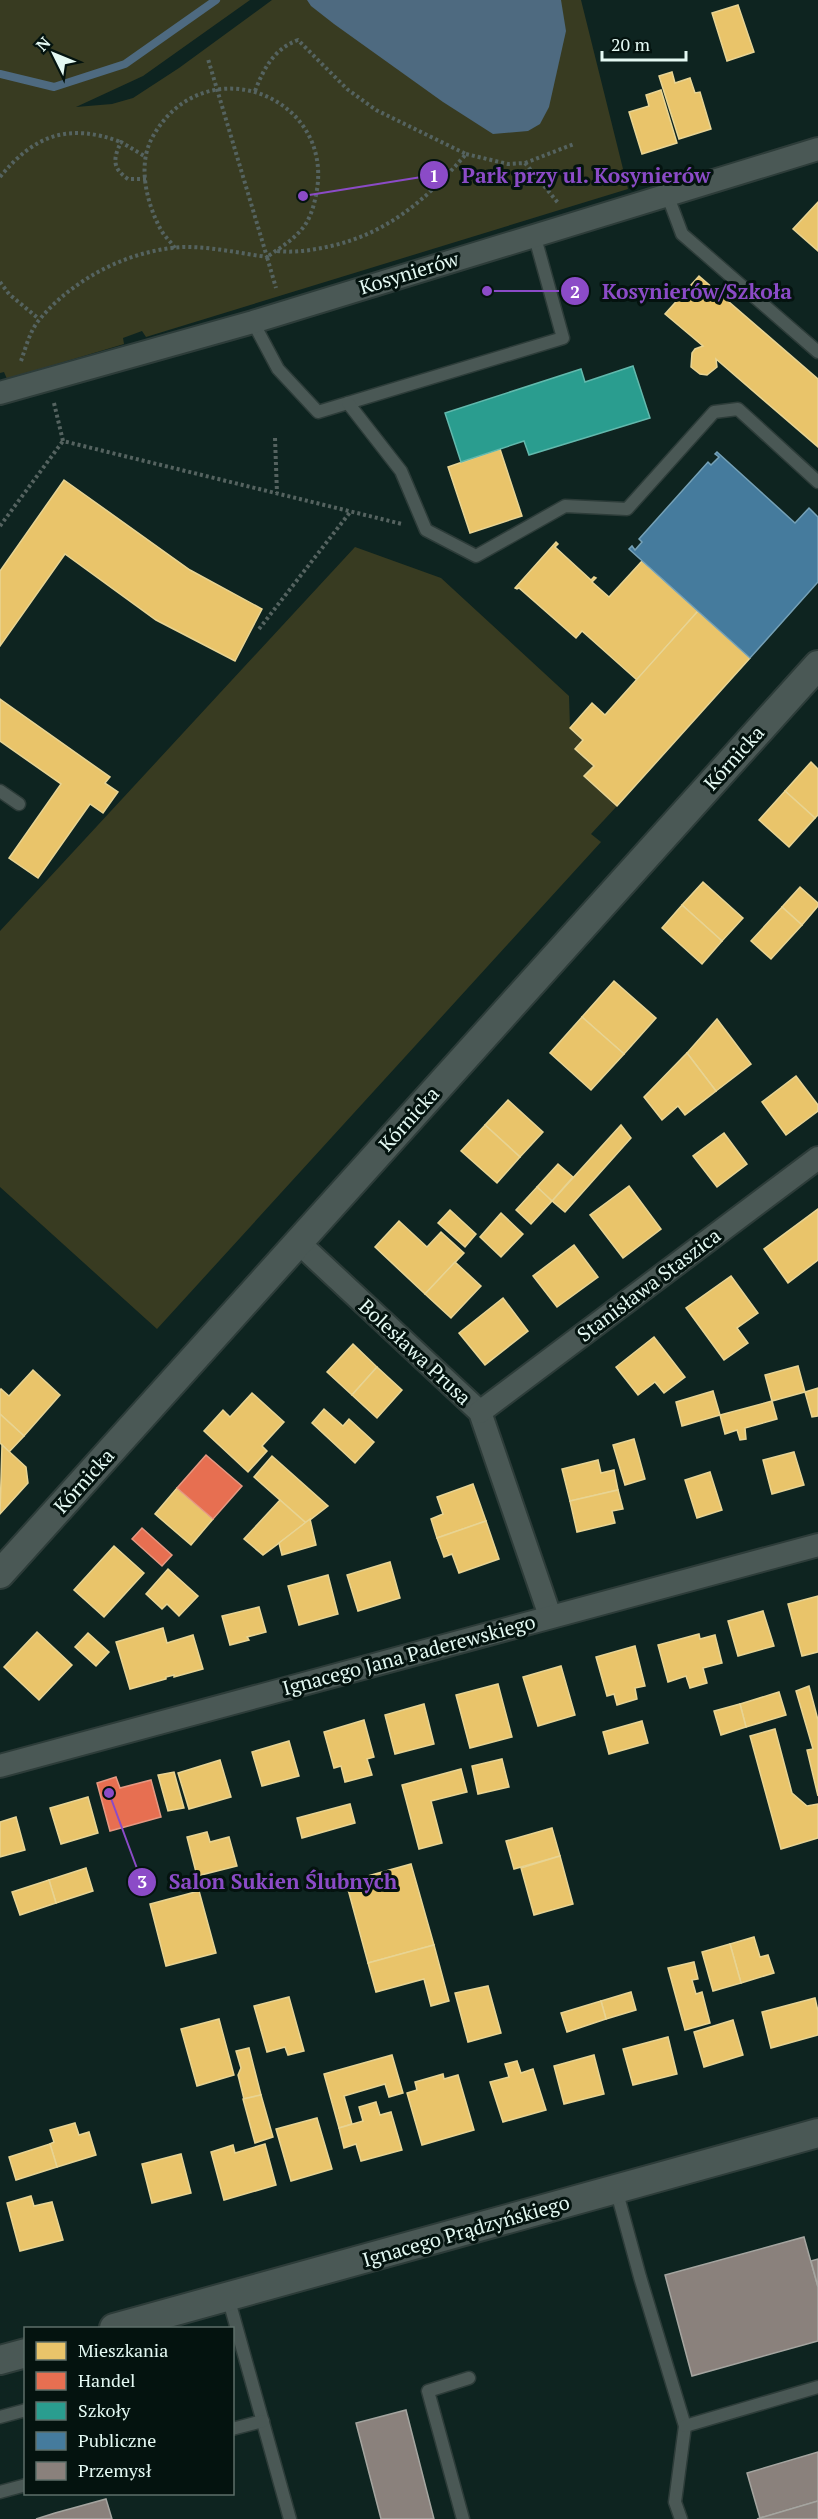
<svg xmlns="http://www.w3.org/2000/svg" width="818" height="2519" font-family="'PT Serif',serif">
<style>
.green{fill:#383b21}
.water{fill:#4e6a80}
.homes{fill:#e9c46a;stroke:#e8d493;stroke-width:1.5}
.shops{fill:#e76f51;stroke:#e69882;stroke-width:1.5}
.schools{fill:#2a9d8f;stroke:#62b9ad;stroke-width:1.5}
.public{fill:#457b9d;stroke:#75a1b7;stroke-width:1.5}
.industry{fill:#8a817c;stroke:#a5a5a0;stroke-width:1.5}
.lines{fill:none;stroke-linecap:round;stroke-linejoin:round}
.stream{stroke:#4e6a80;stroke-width:8}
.service-casing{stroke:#2d3c39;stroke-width:15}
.minor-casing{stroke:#2d3c39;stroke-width:26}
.tertiary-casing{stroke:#2d3c39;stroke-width:32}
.path{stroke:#556360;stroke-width:4;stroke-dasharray:3 3;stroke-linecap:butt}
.service{stroke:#4a5855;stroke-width:12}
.minor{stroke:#4a5855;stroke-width:22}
.tertiary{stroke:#4a5855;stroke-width:28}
.labels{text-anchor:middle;stroke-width:6;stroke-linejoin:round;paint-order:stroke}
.street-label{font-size:20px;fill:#e4f9f3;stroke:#04130f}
.leader{fill:none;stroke:#8b4bc7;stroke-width:2}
.callout-dot{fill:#8b4bc7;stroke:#04130f;stroke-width:2}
.mark-label{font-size:18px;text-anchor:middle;font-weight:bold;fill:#fff}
.callout-label{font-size:21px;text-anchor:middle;font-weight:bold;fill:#8b4bc7;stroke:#04130f;stroke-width:6;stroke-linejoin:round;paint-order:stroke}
</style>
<rect width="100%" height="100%" fill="#0e2420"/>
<g class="green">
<path d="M 0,0 L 250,0 L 143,76 L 76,107 L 112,104 L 133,98 L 179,68 L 272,0 L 581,0 L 628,189 L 146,337 L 142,331 L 123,338 L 124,344 L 7,379 L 4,372 L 0,373 Z"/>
<path d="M 355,547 L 441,578 L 569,696 L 570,727 L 583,740 L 575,749 L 594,766 L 585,777 L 617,806 L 591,834 L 601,842 L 157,1329 L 0,1187 L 0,931 Z"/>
</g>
<path class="water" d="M 307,0 L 561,0 L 566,31 L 549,107 L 540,124 L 528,131 L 493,134 L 443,102 L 334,24 L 311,6 Z"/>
<g class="homes">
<path d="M 738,5 L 754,52 L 727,61 L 712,13 Z"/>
<path d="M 672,72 L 675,83 L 690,78 L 695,93 L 700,92 L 711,129 L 679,139 L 659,76 Z"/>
<path d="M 661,90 L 677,143 L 642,154 L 629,112 L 649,106 L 646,95 Z"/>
<path d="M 818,202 L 818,251 L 793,229 Z"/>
<path d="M 699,276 L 818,379 L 818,447 L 716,359 L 717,367 L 707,375 L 700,374 L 691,367 L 692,353 L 695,349 L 703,346 L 665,314 Z"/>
<path d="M 500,449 L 522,516 L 470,533 L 448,467 Z"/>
<path d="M 64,480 L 190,570 L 262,609 L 235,661 L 156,620 L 65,554 L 0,646 L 0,571 Z"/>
<path d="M 556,542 L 558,544 L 555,547 L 591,580 L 594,577 L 596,578 L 592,582 L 609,597 L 642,561 L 698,611 L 637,680 L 582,631 L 576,638 L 519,588 L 517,589 L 515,588 Z"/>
<path d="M 698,611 L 750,658 L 617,806 L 584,776 L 594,766 L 575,749 L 583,740 L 570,728 L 592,703 L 605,715 Z"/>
<path d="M 0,699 L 110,777 L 105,783 L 118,792 L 103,813 L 90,804 L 38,878 L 9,858 L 61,784 L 0,741 Z"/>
<path d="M 811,762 L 818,769 L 818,815 L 815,818 L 785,791 Z"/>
<path d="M 785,791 L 815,818 L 789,847 L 759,820 Z"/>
<path d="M 703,882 L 743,918 L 722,941 L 682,905 Z"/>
<path d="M 800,887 L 818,903 L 818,906 L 802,925 L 782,907 Z"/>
<path d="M 682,905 L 722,941 L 702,964 L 662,928 Z"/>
<path d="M 782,907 L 802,925 L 771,959 L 751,941 Z"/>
<path d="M 614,981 L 656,1018 L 624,1054 L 582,1017 Z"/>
<path d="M 582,1017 L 624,1054 L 591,1090 L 550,1053 Z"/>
<path d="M 717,1019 L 751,1064 L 716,1091 L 687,1053 Z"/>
<path d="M 687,1053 L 716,1091 L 685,1115 L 678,1106 L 662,1120 L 644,1097 Z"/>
<path d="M 796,1076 L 818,1105 L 818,1111 L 786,1135 L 762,1102 Z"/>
<path d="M 508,1100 L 543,1132 L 520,1157 L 485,1125 Z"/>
<path d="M 485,1125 L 520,1157 L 497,1183 L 461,1151 Z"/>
<path d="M 621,1125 L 631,1138 L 565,1212 L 552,1201 Z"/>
<path d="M 724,1133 L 747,1164 L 717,1187 L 693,1156 Z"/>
<path d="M 558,1164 L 573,1177 L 552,1201 L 537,1187 Z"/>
<path d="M 629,1186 L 661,1229 L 623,1258 L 590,1215 Z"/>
<path d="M 537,1187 L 552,1201 L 531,1224 L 516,1210 Z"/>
<path d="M 818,1209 L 818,1260 L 788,1283 L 764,1249 Z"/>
<path d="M 450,1210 L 476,1234 L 465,1247 L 438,1223 Z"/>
<path d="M 501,1213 L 523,1234 L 501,1257 L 480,1237 Z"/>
<path d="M 399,1221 L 427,1247 L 441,1232 L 464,1253 L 425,1294 L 375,1247 Z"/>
<path d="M 574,1245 L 598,1277 L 557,1307 L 533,1276 Z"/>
<path d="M 455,1262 L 481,1286 L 451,1318 L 425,1294 Z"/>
<path d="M 731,1276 L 758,1313 L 737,1328 L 748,1343 L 724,1360 L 686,1308 Z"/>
<path d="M 503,1298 L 528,1331 L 485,1365 L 459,1333 Z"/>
<path d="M 654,1337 L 685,1377 L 664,1393 L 655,1382 L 638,1395 L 616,1367 Z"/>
<path d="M 353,1344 L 377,1367 L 352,1395 L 327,1372 Z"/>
<path d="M 798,1366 L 805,1392 L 772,1401 L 765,1375 Z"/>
<path d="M 377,1367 L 402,1390 L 377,1418 L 352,1395 Z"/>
<path d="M 33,1370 L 60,1395 L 24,1436 L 0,1414 L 0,1391 L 1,1389 L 9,1396 Z"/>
<path d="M 818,1388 L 818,1416 L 812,1417 L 805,1392 Z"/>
<path d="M 713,1391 L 720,1415 L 682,1426 L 676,1402 Z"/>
<path d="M 252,1393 L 284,1422 L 262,1446 L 267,1451 L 248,1472 L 204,1431 L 223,1410 L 230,1417 Z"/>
<path d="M 772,1401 L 777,1419 L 745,1428 L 746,1439 L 740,1440 L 737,1430 L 725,1434 L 720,1415 Z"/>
<path d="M 324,1409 L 343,1426 L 349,1419 L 374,1442 L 355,1463 L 312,1423 Z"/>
<path d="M 0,1414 L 24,1436 L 9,1452 L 0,1443 Z"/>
<path d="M 634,1439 L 645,1479 L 625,1485 L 613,1445 Z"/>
<path d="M 2,1445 L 26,1467 L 28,1483 L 0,1514 Z"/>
<path d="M 794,1452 L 804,1485 L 772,1494 L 763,1460 Z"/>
<path d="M 272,1456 L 328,1506 L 306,1523 L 254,1477 Z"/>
<path d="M 598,1460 L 601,1473 L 614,1470 L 618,1490 L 570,1501 L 562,1469 Z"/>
<path d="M 710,1472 L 722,1510 L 697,1518 L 685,1480 Z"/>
<path d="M 473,1484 L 486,1521 L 437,1538 L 431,1519 L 443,1514 L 437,1497 Z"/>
<path d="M 177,1488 L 213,1519 L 191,1545 L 155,1514 Z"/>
<path d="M 618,1490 L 623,1509 L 612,1511 L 615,1523 L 577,1532 L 570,1501 Z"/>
<path d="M 280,1500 L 306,1523 L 263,1555 L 244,1539 Z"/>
<path d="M 310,1519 L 316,1545 L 282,1555 L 279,1543 Z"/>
<path d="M 486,1521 L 499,1559 L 459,1573 L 452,1554 L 444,1557 L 437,1538 Z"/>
<path d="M 114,1546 L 144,1573 L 104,1617 L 74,1590 Z"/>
<path d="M 390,1562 L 400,1598 L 358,1611 L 347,1575 Z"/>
<path d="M 168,1569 L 198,1596 L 179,1616 L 167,1604 L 162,1609 L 146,1594 Z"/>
<path d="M 328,1575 L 338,1614 L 299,1625 L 288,1586 Z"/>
<path d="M 818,1596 L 818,1652 L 802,1656 L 788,1604 Z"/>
<path d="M 259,1607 L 266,1632 L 247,1637 L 249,1640 L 230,1645 L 222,1616 Z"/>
<path d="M 763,1611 L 774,1646 L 738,1656 L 728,1621 Z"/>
<path d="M 163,1628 L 167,1643 L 193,1635 L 203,1669 L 174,1677 L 174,1675 L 166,1677 L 166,1679 L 130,1689 L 116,1642 Z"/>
<path d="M 37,1632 L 72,1665 L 39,1700 L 4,1667 Z"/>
<path d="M 88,1633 L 109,1652 L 96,1666 L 75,1647 Z"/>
<path d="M 699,1634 L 700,1639 L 715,1635 L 722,1663 L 703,1668 L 707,1683 L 690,1688 L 686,1676 L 668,1682 L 658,1645 Z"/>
<path d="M 635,1646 L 645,1686 L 635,1688 L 637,1699 L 617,1705 L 614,1694 L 607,1696 L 596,1657 Z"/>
<path d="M 561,1666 L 575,1715 L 538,1726 L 523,1677 Z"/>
<path d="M 498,1684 L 512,1737 L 470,1748 L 456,1695 Z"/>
<path d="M 809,1686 L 818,1720 L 818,1796 L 807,1750 L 813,1749 L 796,1691 Z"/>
<path d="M 779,1692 L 786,1715 L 746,1727 L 740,1704 Z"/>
<path d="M 424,1704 L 434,1744 L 395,1754 L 385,1715 Z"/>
<path d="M 740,1704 L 746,1727 L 721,1735 L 714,1711 Z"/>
<path d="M 364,1720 L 374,1757 L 367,1759 L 372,1775 L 345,1782 L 341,1766 L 334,1768 L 324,1732 Z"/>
<path d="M 642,1721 L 648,1743 L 609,1754 L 603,1732 Z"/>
<path d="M 775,1729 L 792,1793 L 807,1806 L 818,1804 L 818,1838 L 781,1849 L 750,1736 Z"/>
<path d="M 289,1741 L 299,1776 L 262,1786 L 252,1752 Z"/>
<path d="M 502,1759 L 509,1787 L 478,1794 L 472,1766 Z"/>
<path d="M 220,1760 L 231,1797 L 189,1809 L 178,1773 Z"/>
<path d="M 461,1769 L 467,1792 L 431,1801 L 442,1843 L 419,1849 L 402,1785 Z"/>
<path d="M 174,1772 L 184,1808 L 168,1811 L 158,1775 Z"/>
<path d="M 88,1797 L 98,1833 L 61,1844 L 50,1808 Z"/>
<path d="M 350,1804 L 355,1823 L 302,1838 L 297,1818 Z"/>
<path d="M 16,1817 L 25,1850 L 0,1857 L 0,1822 Z"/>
<path d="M 552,1828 L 560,1856 L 514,1869 L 506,1841 Z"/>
<path d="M 207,1832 L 210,1842 L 229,1837 L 237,1866 L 197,1876 L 187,1837 Z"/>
<path d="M 560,1856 L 573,1904 L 534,1915 L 521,1868 Z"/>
<path d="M 411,1864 L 434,1945 L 368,1963 L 346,1882 Z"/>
<path d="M 86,1868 L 93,1891 L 56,1903 L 49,1880 Z"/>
<path d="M 49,1880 L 56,1903 L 20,1915 L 12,1892 Z"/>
<path d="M 199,1891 L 216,1953 L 166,1966 L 150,1904 Z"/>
<path d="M 754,1937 L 760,1957 L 768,1955 L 774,1973 L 741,1983 L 730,1944 Z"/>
<path d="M 730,1944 L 741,1983 L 713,1991 L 702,1952 Z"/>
<path d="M 434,1945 L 449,2001 L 431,2006 L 424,1979 L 376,1992 L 368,1963 Z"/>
<path d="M 694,1962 L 698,1979 L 692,1980 L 696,1994 L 702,1992 L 710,2023 L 685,2030 L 668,1968 Z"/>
<path d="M 488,1986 L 501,2033 L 468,2042 L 455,1993 Z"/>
<path d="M 631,1992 L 636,2010 L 606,2019 L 601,2001 Z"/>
<path d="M 289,1997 L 304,2051 L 288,2055 L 285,2047 L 267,2052 L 254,2006 Z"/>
<path d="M 815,1998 L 818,2011 L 818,2035 L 771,2048 L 762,2012 Z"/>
<path d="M 601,2001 L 606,2019 L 567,2032 L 561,2013 Z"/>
<path d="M 219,2019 L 234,2075 L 197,2086 L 181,2029 Z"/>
<path d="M 733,2020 L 743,2055 L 704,2067 L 694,2032 Z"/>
<path d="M 668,2037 L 677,2074 L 633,2085 L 623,2049 Z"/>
<path d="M 249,2048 L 261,2095 L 244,2099 L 238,2075 L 241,2068 L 236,2051 Z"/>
<path d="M 392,2055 L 403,2093 L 389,2097 L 385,2084 L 344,2096 L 352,2124 L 339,2128 L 324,2074 Z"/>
<path d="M 594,2055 L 604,2094 L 564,2104 L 554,2066 Z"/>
<path d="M 517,2061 L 521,2073 L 533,2069 L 546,2110 L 503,2122 L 490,2082 L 509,2077 L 505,2064 Z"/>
<path d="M 443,2074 L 444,2079 L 458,2075 L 474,2130 L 422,2145 L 407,2093 L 417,2090 L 415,2082 Z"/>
<path d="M 261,2095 L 273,2137 L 255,2143 L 243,2099 Z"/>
<path d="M 376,2102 L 380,2115 L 391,2112 L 402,2150 L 361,2161 L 356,2144 L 344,2148 L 339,2128 L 363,2121 L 359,2107 Z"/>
<path d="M 317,2118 L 332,2169 L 291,2181 L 276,2129 Z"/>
<path d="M 75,2123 L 79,2135 L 89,2132 L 96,2155 L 57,2167 L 50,2144 L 54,2142 L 50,2130 Z"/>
<path d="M 50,2144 L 57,2167 L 16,2180 L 9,2157 Z"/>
<path d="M 265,2144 L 276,2185 L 224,2200 L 211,2152 L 233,2145 L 235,2153 Z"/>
<path d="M 181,2154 L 191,2193 L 152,2203 L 142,2164 Z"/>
<path d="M 31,2196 L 34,2206 L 52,2202 L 63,2240 L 20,2251 L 7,2203 Z"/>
</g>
<g class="shops">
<path d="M 206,1455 L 242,1486 L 213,1519 L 177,1488 Z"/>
<path d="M 142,1528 L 172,1555 L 162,1566 L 132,1539 Z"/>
<path d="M 116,1777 L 120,1788 L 151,1780 L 161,1817 L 110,1831 L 97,1783 Z"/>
</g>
<path class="schools" d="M 633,366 L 650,418 L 529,455 L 524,441 L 461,462 L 445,413 L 581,369 L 585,382 Z"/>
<path class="public" d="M 717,452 L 795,523 L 809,508 L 818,517 L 818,582 L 750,658 L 629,549 L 632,546 L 635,550 L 642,542 L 639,539 L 708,462 L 711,465 L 719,457 L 715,454 Z"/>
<g class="industry">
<path d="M 804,2237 L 818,2287 L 818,2341 L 692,2376 L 665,2275 Z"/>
<path d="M 818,2259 L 818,2287 L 811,2261 Z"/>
<path d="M 406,2410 L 434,2519 L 381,2519 L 356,2423 Z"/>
<path d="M 818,2452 L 818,2501 L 760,2518 L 747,2473 Z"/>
<path d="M 106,2499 L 112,2519 L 36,2519 L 55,2513 Z"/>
<path d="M 818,2501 L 818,2519 L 757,2519 L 760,2518 Z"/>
</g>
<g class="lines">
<path class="stream" d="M 0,74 L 54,87 L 125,64 L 216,0"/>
<defs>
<g id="service">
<path d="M 667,194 L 682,234 L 818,352"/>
<path d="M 253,322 L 278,369 L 318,412 L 563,338 L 534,234"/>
<path d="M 348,403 L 401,471 L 426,530 L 476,556 L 565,506 L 627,509 L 714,412 L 738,409 L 818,482"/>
<path d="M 0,791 L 19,804"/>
<path d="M 616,2189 L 640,2277 L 685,2426 L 675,2502 L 681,2519"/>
<path d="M 228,2297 L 290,2519"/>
<path d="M 0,2417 L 26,2410"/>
<path d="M 685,2426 L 818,2387"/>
<path d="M 232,2429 L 263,2421"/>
<path d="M 0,2492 L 26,2485"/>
<path d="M 463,2519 L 428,2391 L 469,2378"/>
</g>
<g id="minor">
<path d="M 0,393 L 253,322 L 818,149"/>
<path d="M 298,1242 L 480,1412 L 550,1616"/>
<path d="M 480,1412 L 818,1158"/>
<path d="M 0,1766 L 818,1545"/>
</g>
<g id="tertiary">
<path d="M 0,1574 L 818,665"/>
<path d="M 114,2328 L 818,2133"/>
<path d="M 0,2360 L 26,2353"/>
</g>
</defs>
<use href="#service" class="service-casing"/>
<use href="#minor" class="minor-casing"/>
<use href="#tertiary" class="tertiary-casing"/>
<g class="path">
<path d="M 255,91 C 264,68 274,49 298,40 L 347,89 L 376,110 L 466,154 C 429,197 389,233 331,246 C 313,250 296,253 277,251"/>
<path d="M 466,154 L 508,164 L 525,163 L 559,204"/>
<path d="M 525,163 L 574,144"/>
<path d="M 0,177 C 35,134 69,123 121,142"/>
<path d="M 146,179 L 128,179 C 112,168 113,159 121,142 L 146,157"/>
<path d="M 175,248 C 171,242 165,237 161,230 C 147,204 137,166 152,138 C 203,44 337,96 316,195 C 314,205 311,216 305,225 C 295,239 281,247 267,257 L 276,288"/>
<path d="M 0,282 L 9,294 L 39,319"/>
<path d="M 21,361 C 26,347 30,330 40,319 C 74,278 131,249 185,247 C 213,247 239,253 267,257 L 208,59"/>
<path d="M 54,403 L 63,441 L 402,524"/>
<path d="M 275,438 L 277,493"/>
<path d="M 0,526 L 63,441"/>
<path d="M 259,629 L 351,511"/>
</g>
<use href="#service" class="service"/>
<use href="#minor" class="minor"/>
<use href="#tertiary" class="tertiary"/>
</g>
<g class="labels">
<g class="street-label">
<text transform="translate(409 273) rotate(-17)" y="7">Kosynierów</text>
<text transform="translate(734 758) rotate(-48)" y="7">Kórnicka</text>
<text transform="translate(409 1119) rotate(-48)" y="7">Kórnicka</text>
<text transform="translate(649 1285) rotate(-37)" y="7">Stanisława Staszica</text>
<text transform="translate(415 1352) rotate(43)" y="7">Bolesława Prusa</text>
<text transform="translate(84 1481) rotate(-48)" y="7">Kórnicka</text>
<text transform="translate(409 1655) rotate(-15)" y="7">Ignacego Jana Paderewskiego</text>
<text transform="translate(466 2231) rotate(-16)" y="7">Ignacego Prądzyńskiego</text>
</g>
</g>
<path class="leader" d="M303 196L434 175M487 291L575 291M109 1793L142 1882"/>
<g class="callout-dot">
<circle cx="303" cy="196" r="6"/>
<circle cx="487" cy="291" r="6"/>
<circle cx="109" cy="1793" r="6"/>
<circle cx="434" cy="175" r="15"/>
<circle cx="575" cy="291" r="15"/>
<circle cx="142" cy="1882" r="15"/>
</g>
<g class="mark-label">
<text x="434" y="182">1</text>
<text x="575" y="298">2</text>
<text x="142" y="1888">3</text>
</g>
<g class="callout-label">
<text x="586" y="183">Park przy ul. Kosynierów</text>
<text x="697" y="299">Kosynierów/Szkoła</text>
<text x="283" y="1889">Salon Sukien Ślubnych</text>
</g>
<rect x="24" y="2327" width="210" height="168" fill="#04130f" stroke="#5e6f6a" stroke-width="1.5"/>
<rect x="36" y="2342" width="30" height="18" fill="#e9c46a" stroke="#5e6f6a" stroke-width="1.5"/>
<text x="78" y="2357" font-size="18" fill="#e4f9f3">Mieszkania</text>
<rect x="36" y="2372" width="30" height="18" fill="#e76f51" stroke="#5e6f6a" stroke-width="1.5"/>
<text x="78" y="2387" font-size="18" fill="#e4f9f3">Handel</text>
<rect x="36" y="2402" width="30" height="18" fill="#2a9d8f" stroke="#5e6f6a" stroke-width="1.5"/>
<text x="78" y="2417" font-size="18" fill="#e4f9f3">Szkoły</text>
<rect x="36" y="2432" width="30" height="18" fill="#457b9d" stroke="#5e6f6a" stroke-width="1.5"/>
<text x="78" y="2447" font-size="18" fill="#e4f9f3">Publiczne</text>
<rect x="36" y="2462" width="30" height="18" fill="#8a817c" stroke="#5e6f6a" stroke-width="1.5"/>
<text x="78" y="2477" font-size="18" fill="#e4f9f3">Przemysł</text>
<g transform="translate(54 54) rotate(313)" stroke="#04130f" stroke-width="4.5" paint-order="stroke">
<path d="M0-4.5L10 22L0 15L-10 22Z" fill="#e4f9f3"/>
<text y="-9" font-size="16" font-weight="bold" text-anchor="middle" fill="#e4f9f3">N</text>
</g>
<path d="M602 51v9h84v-9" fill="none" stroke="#e4f9f3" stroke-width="3"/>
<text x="611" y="51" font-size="18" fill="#e4f9f3" stroke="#04130f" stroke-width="4.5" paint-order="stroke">20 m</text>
</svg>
